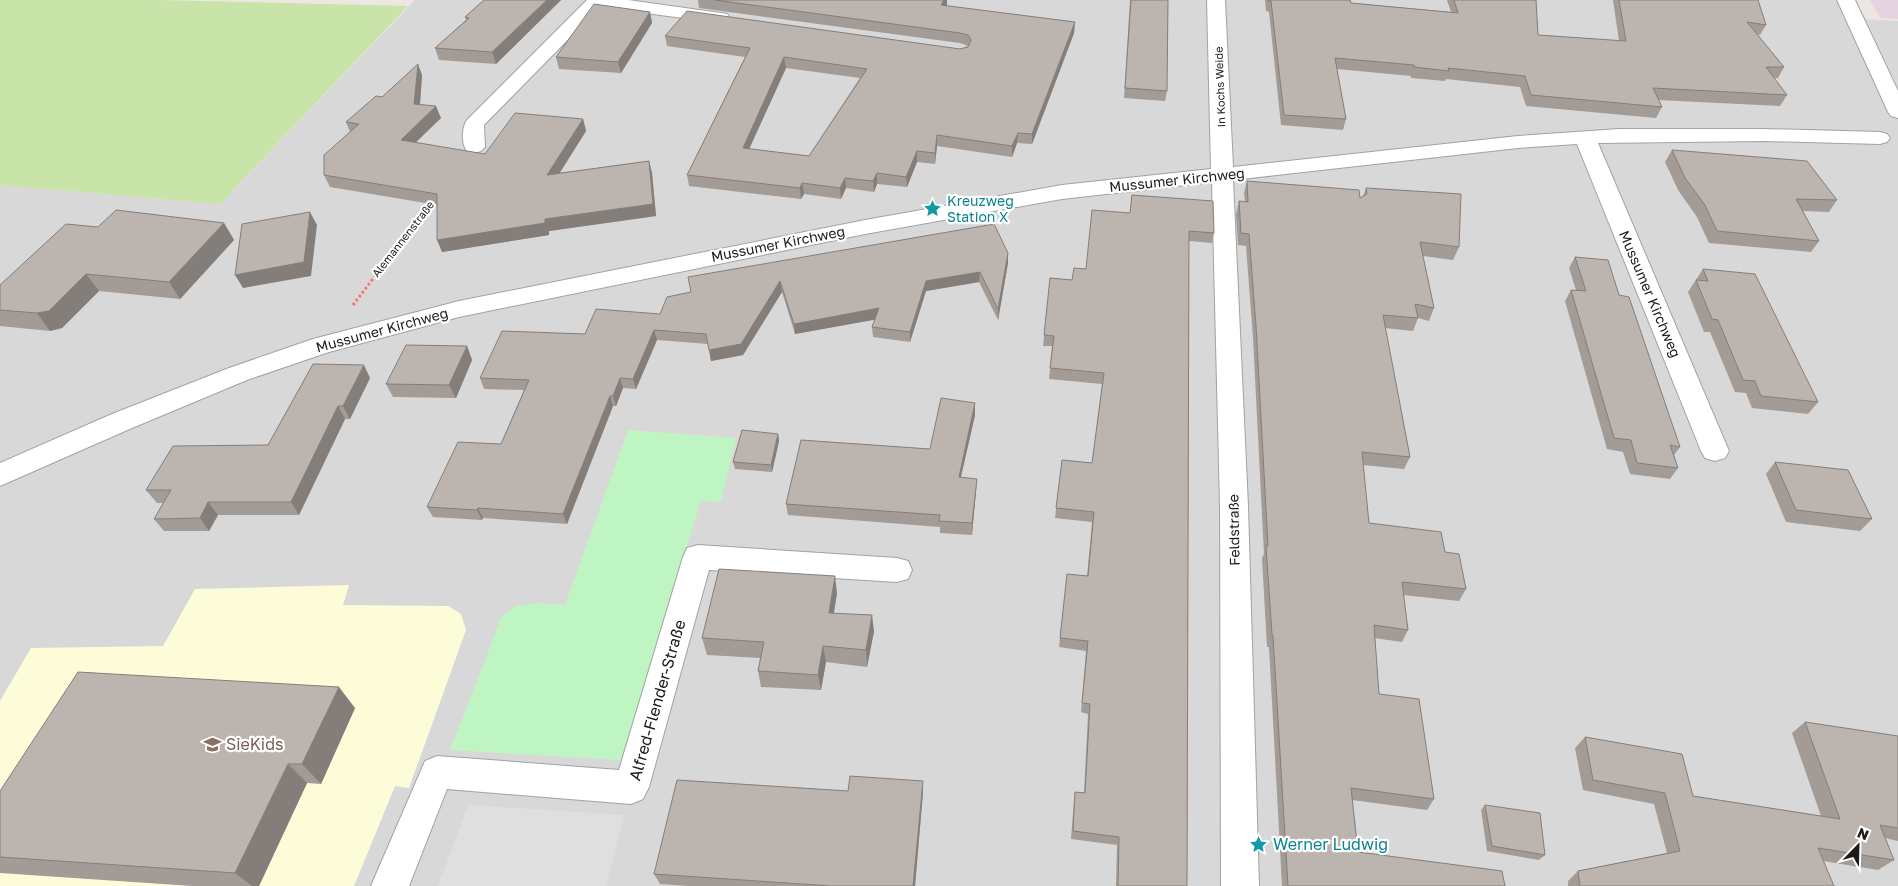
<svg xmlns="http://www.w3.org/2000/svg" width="1898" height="886" font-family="'Golos Text',sans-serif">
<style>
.residential{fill:#d9d8d8}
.industrial{fill:#e5d3e2}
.education{fill:#fdfcd9}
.grass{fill:#c8e4a9}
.park{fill:#bff5c2}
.parking{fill:#dfdfdf}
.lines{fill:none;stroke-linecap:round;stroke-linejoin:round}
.minor-casing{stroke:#a2a2a2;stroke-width:2}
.tertiary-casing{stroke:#a2a2a2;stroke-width:2}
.path-far1{stroke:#f1776d;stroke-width:2.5;stroke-dasharray:2 2;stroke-linecap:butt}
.path{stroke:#f1776d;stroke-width:3;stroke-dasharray:2.5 2.5;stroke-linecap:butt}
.minor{fill:#fff;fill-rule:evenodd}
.tertiary{fill:#fff;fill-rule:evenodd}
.wall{fill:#a29b96;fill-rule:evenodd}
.shaded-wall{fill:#847e7a}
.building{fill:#bcb4ae;stroke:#847e7a;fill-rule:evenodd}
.labels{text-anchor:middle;stroke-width:4.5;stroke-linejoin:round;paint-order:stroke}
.far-street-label{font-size:11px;fill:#1b1b1b;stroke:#fff}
.street-label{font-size:14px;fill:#1b1b1b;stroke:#fff}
.culture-label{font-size:14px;fill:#0d838f;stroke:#fff;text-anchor:start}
.near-street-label{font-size:16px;fill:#1b1b1b;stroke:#fff}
.near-education-label{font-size:16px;fill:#785e54;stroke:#fff;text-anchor:start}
.near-culture-label{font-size:16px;fill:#0d838f;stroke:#fff;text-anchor:start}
</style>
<rect width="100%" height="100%" fill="#ece8e1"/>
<path class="residential" d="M 415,0 L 1854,0 L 1866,19 L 1898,21 L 1898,886 L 0,886 L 0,185 L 220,204 Z"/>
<path class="industrial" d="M 1870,0 L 1898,0 L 1898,19 L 1880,18 Z"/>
<path class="education" d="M 349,585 L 343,605 L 448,606 L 461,614 L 466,630 L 409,788 L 395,786 L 354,886 L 0,886 L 0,701 L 31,648 L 163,646 L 195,589 Z"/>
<path class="grass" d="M 0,0 L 157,0 L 408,6 L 220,204 L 0,185 Z"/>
<path class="park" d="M 628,430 L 736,438 L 721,502 L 701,501 L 621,760 L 450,750 L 502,616 L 515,606 L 537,603 L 565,605 Z"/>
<path class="parking" d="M 468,805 L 624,815 L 606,886 L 438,886 Z"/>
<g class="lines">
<defs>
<g id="minor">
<path d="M 587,0 L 628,0 L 721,13 L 727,14 L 730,18 L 727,22 L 721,23 L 600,7 L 484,125 L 485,147 L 481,151 L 474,153 L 467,151 C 461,144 462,127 467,120 Z"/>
<path d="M 1207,0 L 1225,0 L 1233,167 L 1518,136 L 1619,129 L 1764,129 L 1880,132 L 1887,134 L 1890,138 L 1887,142 L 1880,144 L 1764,141 L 1598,143 L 1729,451 L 1725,458 L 1715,461 L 1705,458 L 1701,451 L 1577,144 L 1518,148 L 1233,180 L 1248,506 L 1259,886 L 1221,886 L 1220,506 L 1212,182 L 1062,199 L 865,234 L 459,317 L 329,352 L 247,380 L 132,428 L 0,486 L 0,463 L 112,414 L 229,368 L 313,339 L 459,301 L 865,220 L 1062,185 L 1211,169 Z"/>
<path d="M 698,545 L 897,558 L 908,561 L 912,570 L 908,579 L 897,582 L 709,570 L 649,787 L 643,799 L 631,804 L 447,789 L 409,886 L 371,886 L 425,761 L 437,756 L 619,770 L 683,557 L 687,548 Z"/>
</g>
<path id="tertiary" d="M 1837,0 L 1855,0 L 1898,91 L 1898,118 L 1891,116 L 1888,112 Z"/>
</defs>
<use href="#minor" class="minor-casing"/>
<use href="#tertiary" class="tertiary-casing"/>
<path class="path-far1" d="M 412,227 L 432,201"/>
<path class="path" d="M 353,305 L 413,226"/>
<use href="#minor" class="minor"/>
<use href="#tertiary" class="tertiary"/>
</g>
<g class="wall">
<path d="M 484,0 L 561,0 L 496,64 L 439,60 L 435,48 L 466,20 L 465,17 Z"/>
<path d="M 698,0 L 947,0 L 946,6 L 1075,22 L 1074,33 L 1032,144 L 1017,143 L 1012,157 L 937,146 L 935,164 L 917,162 L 907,187 L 877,184 L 874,192 L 846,188 L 841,199 L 804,194 L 801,199 L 689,186 L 687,175 L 745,57 L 667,46 L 665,36 L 960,49 L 968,46 L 960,43 L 699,8 ZM 786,68 L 860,78 L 809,156 L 749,149 Z"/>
<path d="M 1130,0 L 1168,0 L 1167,91 L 1165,101 L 1124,98 Z"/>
<path d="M 1265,0 L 1350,0 L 1351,3 L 1451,12 L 1447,0 L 1536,0 L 1538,35 L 1619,41 L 1613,0 L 1758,0 L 1766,25 L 1760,35 L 1757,34 L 1784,67 L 1778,78 L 1774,78 L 1787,95 L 1780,106 L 1658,100 L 1662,107 L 1656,118 L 1526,106 L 1520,87 L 1446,79 L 1445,81 L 1411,78 L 1411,76 L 1337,69 L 1346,119 L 1343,130 L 1281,125 L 1269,12 L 1266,11 Z"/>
<path d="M 650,12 L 652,23 L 621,73 L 559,69 L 556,57 Z"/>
<path d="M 422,75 L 420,105 L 441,118 L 415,142 L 485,154 L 583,119 L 586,131 L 559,173 L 649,161 L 652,173 L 656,216 L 549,231 L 549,235 L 442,252 L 437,205 L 330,187 L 324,175 L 350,132 L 346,122 L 382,97 Z"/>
<path d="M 1672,150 L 1837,200 L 1829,212 L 1803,211 L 1819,241 L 1811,252 L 1709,243 L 1697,217 L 1678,190 L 1665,162 Z"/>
<path d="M 1247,181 L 1360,198 L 1363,196 L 1366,188 L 1459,247 L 1453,260 L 1423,256 L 1434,308 L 1429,321 L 1418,318 L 1413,331 L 1385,328 L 1410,457 L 1404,469 L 1363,465 L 1369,523 L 1445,552 L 1466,589 L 1459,601 L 1403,595 L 1408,630 L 1402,642 L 1374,638 L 1379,694 L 1434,799 L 1427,810 L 1352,800 L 1358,852 L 1505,886 L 1282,886 L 1269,647 L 1267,647 L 1262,558 L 1264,554 L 1253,338 L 1246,246 L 1238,245 L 1236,214 L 1239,201 L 1245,202 L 1244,193 Z"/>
<path d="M 1132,195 L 1214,233 L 1212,243 L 1189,241 L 1187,886 L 1116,886 L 1117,845 L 1071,839 L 1074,800 L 1075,792 L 1084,793 L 1088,714 L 1081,712 L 1086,651 L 1059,647 L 1067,574 L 1087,576 L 1092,522 L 1055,518 L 1062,460 L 1092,463 L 1102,384 L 1049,379 L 1052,346 L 1043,346 L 1050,278 L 1072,280 L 1085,269 L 1130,213 Z"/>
<path d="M 224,223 L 234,240 L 180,299 L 99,291 L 62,328 L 50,331 L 0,326 L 0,285 L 98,227 Z"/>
<path d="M 1008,253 L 1008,263 L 998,320 L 979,282 L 926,291 L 910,342 L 873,337 L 872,327 L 875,319 L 795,334 L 782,292 L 743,355 L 711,361 L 708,344 L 657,340 L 636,389 L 623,388 L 616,406 L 613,406 L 567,524 L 483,518 L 482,520 L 433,517 L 427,507 L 501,444 L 524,390 L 484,389 L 480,378 L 585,334 L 660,314 L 667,297 Z"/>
<path d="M 1575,257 L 1619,295 L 1680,447 L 1674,455 L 1678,468 L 1670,479 L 1630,474 L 1623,452 L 1607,449 L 1565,301 L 1571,290 L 1576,290 L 1569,268 Z"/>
<path d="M 1703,269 L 1818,402 L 1808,414 L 1752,408 L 1746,393 L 1735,392 L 1710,332 L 1704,332 L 1688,292 Z"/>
<path d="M 467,346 L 472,360 L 456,398 L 393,397 L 386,384 Z"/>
<path d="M 370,378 L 350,419 L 345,419 L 299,515 L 218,515 L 209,531 L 164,531 L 154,519 L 163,503 L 157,503 L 146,490 L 268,445 Z"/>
<path d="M 975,403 L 975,415 L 961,477 L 976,490 L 972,535 L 940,533 L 940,527 L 788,515 L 786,504 L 930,449 Z"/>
<path d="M 778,434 L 779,441 L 772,472 L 735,469 L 733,462 Z"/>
<path d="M 1775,462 L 1872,519 L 1860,531 L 1786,522 L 1766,474 Z"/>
<path d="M 837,593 L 834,613 L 874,631 L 867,667 L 826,662 L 821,690 L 761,687 L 758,671 L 760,658 L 707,655 L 702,638 Z"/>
<path d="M 355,708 L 321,784 L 307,783 L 259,886 L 192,886 L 0,873 L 0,791 Z"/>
<path d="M 1805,722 L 1898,736 L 1898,841 L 1885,838 L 1894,860 L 1878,870 L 1823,861 L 1834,886 L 1568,886 L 1568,881 L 1578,871 L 1667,853 L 1654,804 L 1583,790 L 1575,748 L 1585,737 L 1693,796 L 1821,816 L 1792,733 Z"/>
<path d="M 923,792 L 915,886 L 688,886 L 660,884 L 654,874 Z"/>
<path d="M 1485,805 L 1545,855 L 1539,860 L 1487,851 L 1481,810 Z"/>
</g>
<g class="shaded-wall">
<path d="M 547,0 L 561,0 L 496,64 L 492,52 Z"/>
<path d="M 944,0 L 947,0 L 947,6 L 941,15 L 941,5 Z"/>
<path d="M 650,12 L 652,23 L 621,73 L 618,62 Z"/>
<path d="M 1075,22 L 1074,33 L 1032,144 L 1032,134 Z"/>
<path d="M 784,57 L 786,68 L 745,158 L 743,148 Z"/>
<path d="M 418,64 L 422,75 L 419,116 L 414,104 Z"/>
<path d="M 436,106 L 441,118 L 406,152 L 401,140 Z"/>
<path d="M 583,119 L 586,131 L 551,187 L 547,175 Z"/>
<path d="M 1018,133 L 1017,143 L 1012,157 L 1012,146 Z"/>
<path d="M 937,135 L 937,146 L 935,164 L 935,153 Z"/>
<path d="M 917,151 L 917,162 L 907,187 L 906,177 Z"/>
<path d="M 649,161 L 652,173 L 656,216 L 549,231 L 549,235 L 442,252 L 437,240 L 545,219 Z"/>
<path d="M 877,173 L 877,184 L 874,192 L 873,181 Z"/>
<path d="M 845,178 L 846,188 L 841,199 L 840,188 Z"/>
<path d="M 802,183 L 804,194 L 801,199 L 800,188 Z"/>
<path d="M 310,212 L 317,225 L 311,276 L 243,288 L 235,275 Z"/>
<path d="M 224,223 L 234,240 L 180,299 L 169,282 Z"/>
<path d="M 1008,253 L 1008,263 L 998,320 L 998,309 Z"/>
<path d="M 980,272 L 979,282 L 926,291 L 910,342 L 910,332 L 926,281 Z"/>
<path d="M 86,274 L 99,291 L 62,328 L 50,331 L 37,313 Z"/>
<path d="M 780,281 L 782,292 L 743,355 L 711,361 L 709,350 Z"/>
<path d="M 879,308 L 879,319 L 795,334 L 794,324 Z"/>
<path d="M 654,330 L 657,340 L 636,389 L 633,379 Z"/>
<path d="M 467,346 L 472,360 L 456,398 L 449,385 Z"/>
<path d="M 364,365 L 370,378 L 350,419 L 343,406 Z"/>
<path d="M 620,378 L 623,388 L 616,406 L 613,396 Z"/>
<path d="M 610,396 L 613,406 L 567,524 L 563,514 Z"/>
<path d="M 975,403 L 975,415 L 958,489 L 959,477 Z"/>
<path d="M 338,406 L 345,419 L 299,515 L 291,502 Z"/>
<path d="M 778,434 L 779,441 L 772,472 L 771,465 Z"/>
<path d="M 977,479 L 976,490 L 972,535 L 972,523 Z"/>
<path d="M 208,502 L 218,515 L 209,531 L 200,518 Z"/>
<path d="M 478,508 L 483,518 L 482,520 L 477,510 Z"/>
<path d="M 835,576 L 837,593 L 831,629 L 829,613 Z"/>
<path d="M 872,615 L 874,631 L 867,667 L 866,650 Z"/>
<path d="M 823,646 L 826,662 L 821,690 L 818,675 Z"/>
<path d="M 339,687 L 355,708 L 321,784 L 302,764 Z"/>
<path d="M 288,764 L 307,783 L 259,886 L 252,886 L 235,873 Z"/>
<path d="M 923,781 L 923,792 L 915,886 L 913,886 Z"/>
</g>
<g class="building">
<path d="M 484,0 L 547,0 L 492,52 L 435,48 L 469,18 L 465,17 Z"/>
<path d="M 715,0 L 944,0 L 941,5 L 1075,22 L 1032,134 L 1018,133 L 1012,146 L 937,135 L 935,153 L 917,151 L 906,177 L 877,173 L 873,181 L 845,178 L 840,188 L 802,183 L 800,188 L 687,175 L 750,48 L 665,36 L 687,11 L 960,49 L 968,47 L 971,40 L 968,35 L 960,33 ZM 784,57 L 867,69 L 809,156 L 743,148 Z"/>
<path d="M 1131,0 L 1168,0 L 1167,91 L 1125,88 Z"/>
<path d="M 1268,0 L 1350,0 L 1351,3 L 1458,13 L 1454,0 L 1536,0 L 1538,35 L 1626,41 L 1619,0 L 1758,0 L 1766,25 L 1747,22 L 1784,67 L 1766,67 L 1787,95 L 1653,88 L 1662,107 L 1531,95 L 1525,76 L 1448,68 L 1449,71 L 1414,67 L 1414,65 L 1335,58 L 1346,119 L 1284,115 L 1271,1 L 1268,1 Z"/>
<path d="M 594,4 L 650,12 L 618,62 L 556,57 Z"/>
<path d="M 418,64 L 414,104 L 436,106 L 401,140 L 485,154 L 515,113 L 583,119 L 547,175 L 649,161 L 653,204 L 545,219 L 545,223 L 437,240 L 437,194 L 324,175 L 324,155 L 359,124 L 346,122 L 376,96 L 382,97 Z"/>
<path d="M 1672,150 L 1807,161 L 1837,200 L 1796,199 L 1819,241 L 1717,231 L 1705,205 L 1685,178 Z"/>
<path d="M 1247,181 L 1359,190 L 1360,198 L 1367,194 L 1366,188 L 1461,194 L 1459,247 L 1420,242 L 1434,308 L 1415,304 L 1418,318 L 1383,315 L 1410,457 L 1362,452 L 1369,523 L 1441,532 L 1445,552 L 1459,554 L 1466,589 L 1402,582 L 1408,630 L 1374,625 L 1379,694 L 1419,699 L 1434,799 L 1351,788 L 1358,852 L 1502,871 L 1505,886 L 1288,886 L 1273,636 L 1272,635 L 1266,546 L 1268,546 L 1256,326 L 1249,234 L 1241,233 L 1239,201 L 1248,202 Z"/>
<path d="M 1132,195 L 1213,201 L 1214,233 L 1189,231 L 1187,886 L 1118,886 L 1119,837 L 1073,831 L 1075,792 L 1085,793 L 1090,704 L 1082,703 L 1088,641 L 1060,638 L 1067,574 L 1088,576 L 1094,512 L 1056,508 L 1062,460 L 1092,463 L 1104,373 L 1050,368 L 1054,336 L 1044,335 L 1050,278 L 1072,280 L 1074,268 L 1086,269 L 1092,210 L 1130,213 Z"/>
<path d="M 116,210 L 224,223 L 169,282 L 86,274 L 49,311 L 37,313 L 0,310 L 0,285 L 66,224 L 98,227 Z"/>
<path d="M 310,212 L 304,262 L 235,275 L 242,224 Z"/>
<path d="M 994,224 L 1008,253 L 998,309 L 980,272 L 926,281 L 910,332 L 872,327 L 879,308 L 794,324 L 780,281 L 741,344 L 709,350 L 706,334 L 654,330 L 633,379 L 620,378 L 613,396 L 610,396 L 563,514 L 478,508 L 477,510 L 427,507 L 458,442 L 501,444 L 529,380 L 480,378 L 502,331 L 585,334 L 596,309 L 660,314 L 667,297 L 691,292 L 688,277 Z"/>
<path d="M 1575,257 L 1608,260 L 1619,295 L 1629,297 L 1680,447 L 1670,445 L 1678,468 L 1637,463 L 1631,440 L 1614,438 L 1571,290 L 1586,291 Z"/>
<path d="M 1703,269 L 1755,274 L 1818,402 L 1761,396 L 1755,381 L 1743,380 L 1718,320 L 1712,319 L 1696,280 L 1708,281 Z"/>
<path d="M 406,345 L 467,346 L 449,385 L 386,384 Z"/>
<path d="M 313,364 L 364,365 L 343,406 L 338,406 L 291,502 L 208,502 L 200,518 L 154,519 L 171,490 L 146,490 L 173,446 L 268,445 Z"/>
<path d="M 941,398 L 975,403 L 959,477 L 977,479 L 972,523 L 939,521 L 940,515 L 786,504 L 801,440 L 930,449 Z"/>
<path d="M 742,430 L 778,434 L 771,465 L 733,462 Z"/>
<path d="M 1775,462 L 1848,470 L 1872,519 L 1796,510 Z"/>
<path d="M 719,569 L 835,576 L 829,613 L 872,615 L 866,650 L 823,646 L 818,675 L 758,671 L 764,642 L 702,638 Z"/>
<path d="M 78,672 L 339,687 L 302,764 L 288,764 L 235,873 L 0,857 L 0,791 Z"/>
<path d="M 1805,722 L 1898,736 L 1898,828 L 1880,825 L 1894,860 L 1818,848 L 1834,886 L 1580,886 L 1578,871 L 1680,851 L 1665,793 L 1593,780 L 1585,737 L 1682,754 L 1693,796 L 1840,819 Z"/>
<path d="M 850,776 L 923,781 L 913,886 L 831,886 L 654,874 L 677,780 L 848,791 Z"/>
<path d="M 1485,805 L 1540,813 L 1545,855 L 1492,846 Z"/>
</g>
<defs>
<symbol id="sight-bare" viewBox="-9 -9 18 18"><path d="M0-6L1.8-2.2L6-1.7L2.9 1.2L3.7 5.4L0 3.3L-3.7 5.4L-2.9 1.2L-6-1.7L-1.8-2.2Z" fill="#0f9aa8" stroke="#fff" stroke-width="2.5" paint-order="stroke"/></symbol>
<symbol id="school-bare" viewBox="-9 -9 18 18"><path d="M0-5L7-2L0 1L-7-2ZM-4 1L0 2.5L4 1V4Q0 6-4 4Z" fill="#8d6e63" stroke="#fff" stroke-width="2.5" paint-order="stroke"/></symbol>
</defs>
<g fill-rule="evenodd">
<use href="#sight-bare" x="920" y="196" width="25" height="25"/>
<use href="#school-bare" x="200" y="732" width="25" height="25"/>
<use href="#sight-bare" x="1246" y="832" width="25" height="25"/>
</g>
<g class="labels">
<g class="far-street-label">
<text transform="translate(1220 87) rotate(-92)" y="4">In Kochs Weide</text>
<text transform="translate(403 239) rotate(-52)" y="4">Alemannenstraße</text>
</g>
<g class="street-label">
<text transform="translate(1177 180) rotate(-6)" y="5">Mussumer Kirchweg</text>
<text transform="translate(778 244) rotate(-11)" y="5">Mussumer Kirchweg</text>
<text transform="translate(1650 294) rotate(67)" y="5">Mussumer Kirchweg</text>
<text transform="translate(382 330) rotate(-15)" y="5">Mussumer Kirchweg</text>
<text transform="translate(1234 530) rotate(-91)" y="5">Feldstraße</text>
</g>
<g class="culture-label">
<text x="947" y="206">Kreuzweg<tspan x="947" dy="16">Station X</tspan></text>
</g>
<g class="near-street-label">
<text transform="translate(657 700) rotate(-74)" y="6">Alfred-Flender-Straße</text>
</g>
<g class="near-education-label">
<text x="226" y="750">SieKids</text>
</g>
<g class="near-culture-label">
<text x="1273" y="850">Werner Ludwig</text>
</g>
</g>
<g transform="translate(1858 846) rotate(23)" stroke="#ffffff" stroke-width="4" paint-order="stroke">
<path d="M0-4L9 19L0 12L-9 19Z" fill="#1b1b1b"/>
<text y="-8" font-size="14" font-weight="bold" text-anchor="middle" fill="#1b1b1b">N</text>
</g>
</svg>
